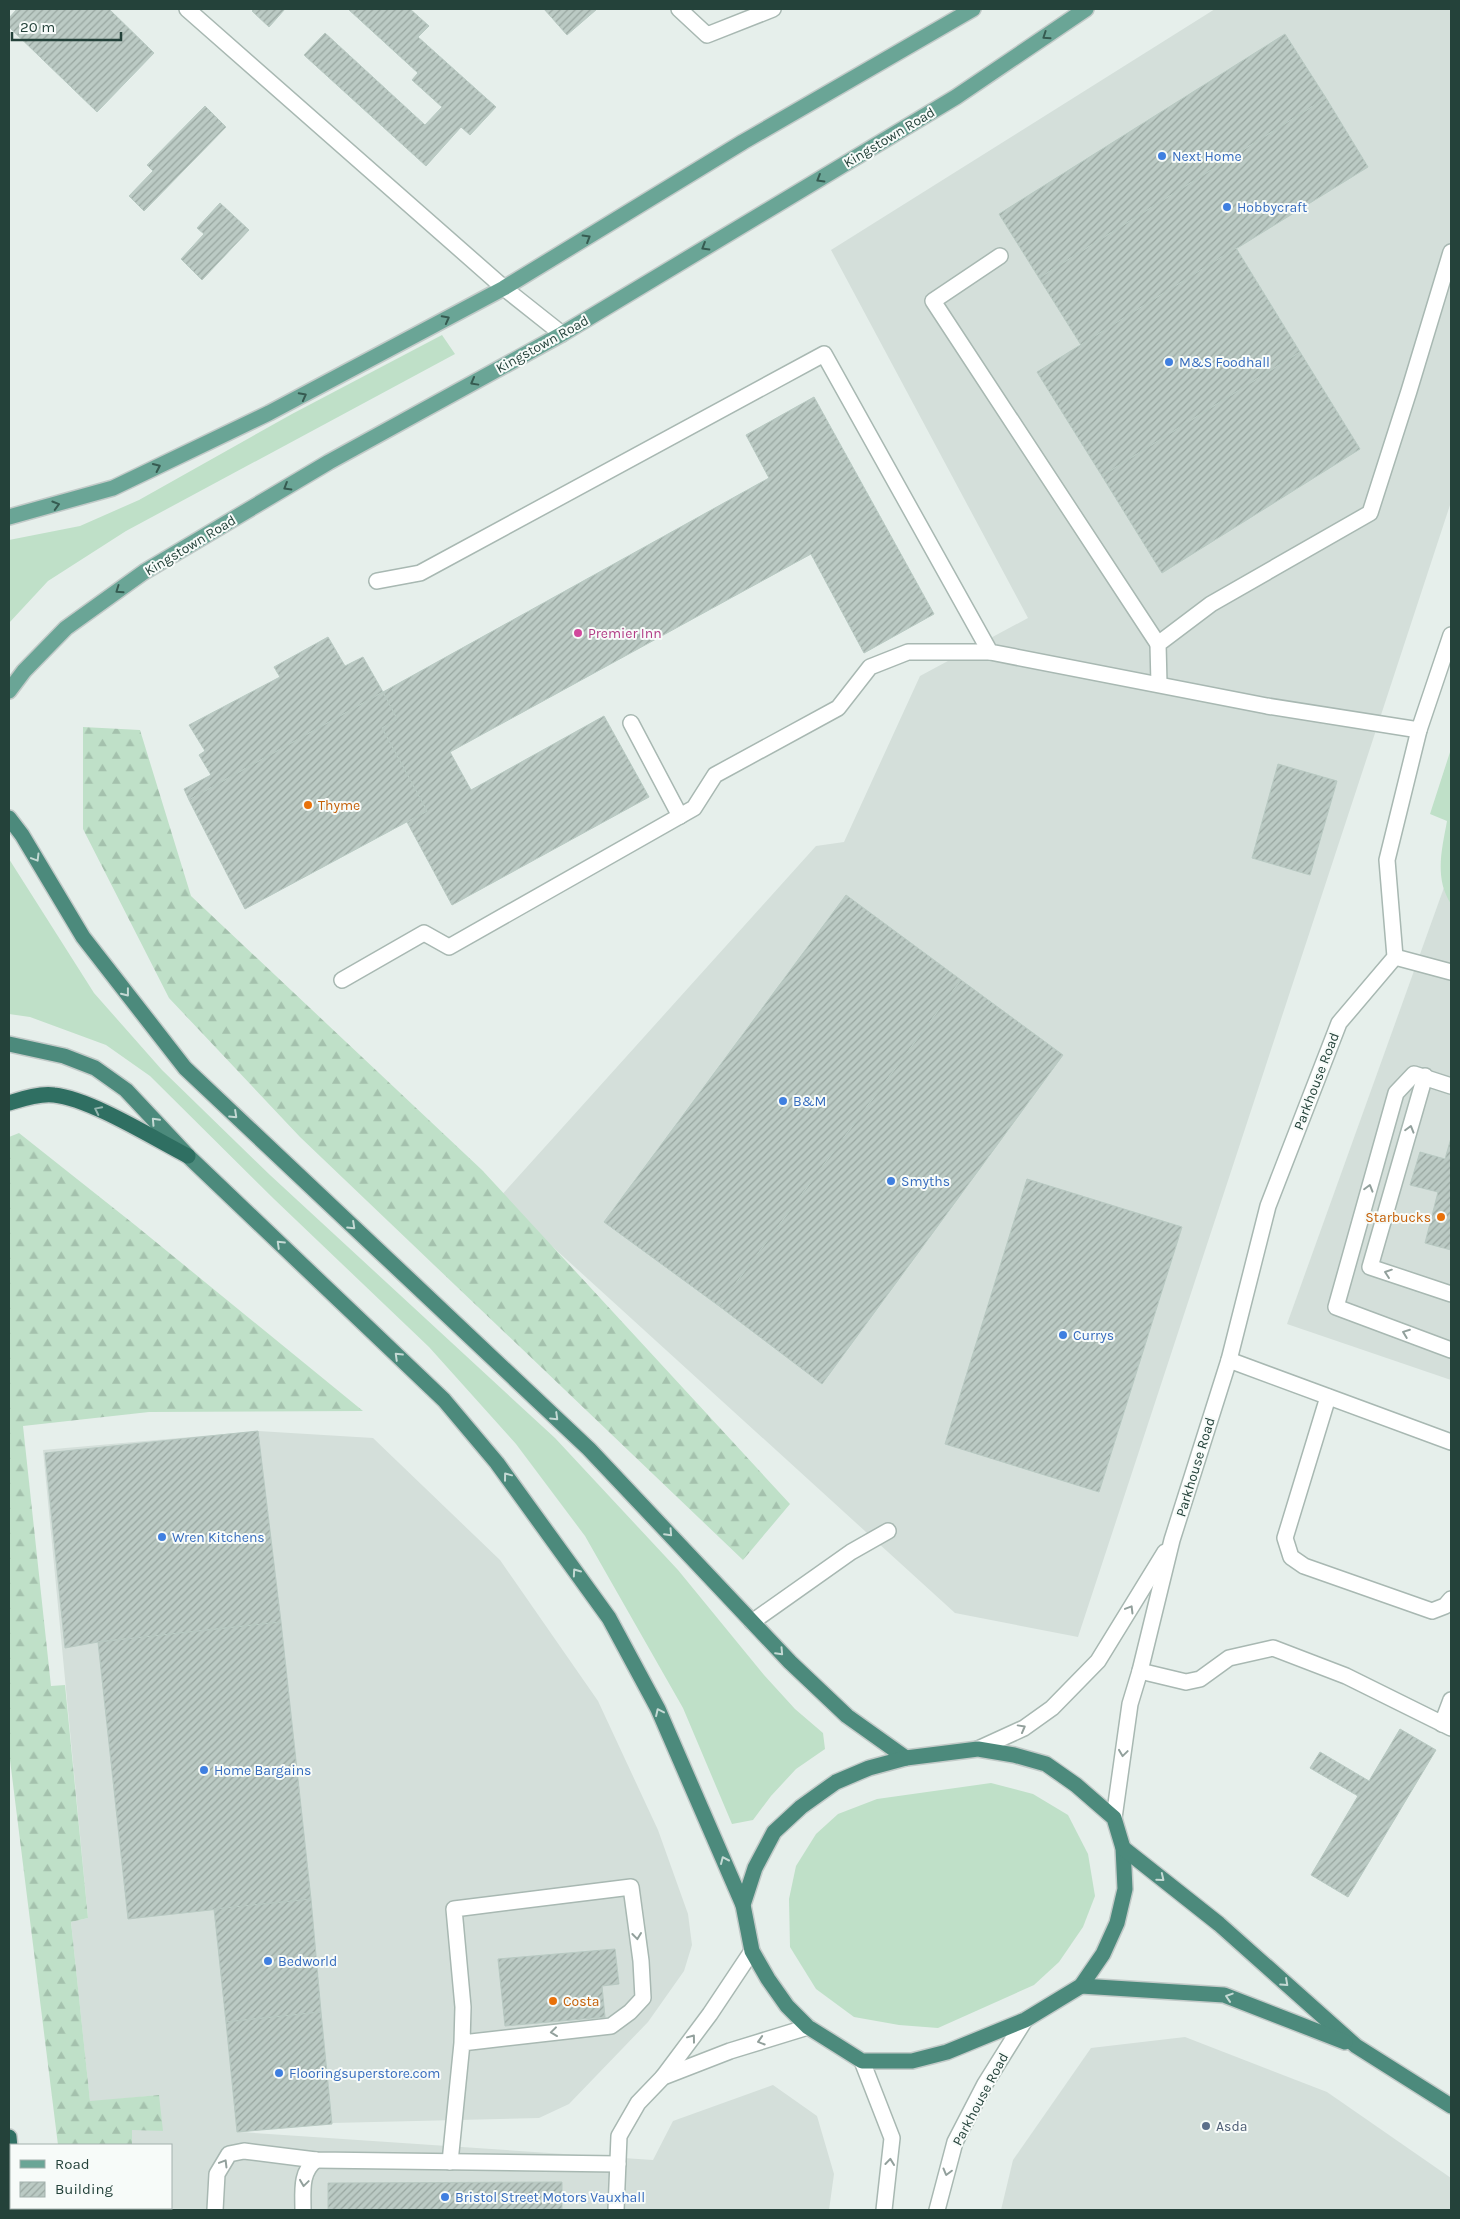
<svg xmlns="http://www.w3.org/2000/svg" width="1460" height="2219" font-family="Karla,sans-serif">
<style>
.built{fill:#d4dfda}
.grass{fill:#bfe0c8}
.forest{fill:url(#forest-firs)}
.building{fill:url(#building-hatch);stroke:#b8c9c2}
.lines{fill:none;stroke-linecap:round;stroke-linejoin:round}
.service-casing{stroke:#a8b8b2;stroke-width:18}
.minor-casing{stroke:#a8b8b2;stroke-width:18}
.tertiary-casing{stroke:#a8b8b2;stroke-width:18}
.primary-casing{stroke:#c2cac8;stroke-width:18}
.trunk-casing{stroke:#c2cac8;stroke-width:18}
.motorway-casing{stroke:#c2cac8;stroke-width:18}
.service{stroke:#fff;stroke-width:15}
.minor{stroke:#fff;stroke-width:15}
.tertiary{stroke:#fff;stroke-width:15}
.primary{stroke:#6aa596;stroke-width:15}
.trunk{stroke:#4c8a7c;stroke-width:15}
.motorway{stroke:#2f6f62;stroke-width:15}
.oneway{stroke:#365b51}
.oneway2{stroke:#c4d9d4}
.oneway3{stroke:#93b5ae}
.oneway4{stroke:#92a09c}
.shop-dot{fill:#3f7fe0;stroke:#f7fbf9;stroke-width:2}
.hotel-dot{fill:#d1479c;stroke:#f7fbf9;stroke-width:2}
.food-dot{fill:#e8710a;stroke:#f7fbf9;stroke-width:2}
.service-dot{fill:#5c6f8a;stroke:#f7fbf9;stroke-width:2}
.labels{text-anchor:middle;stroke-width:4;stroke-linejoin:round;paint-order:stroke}
.street-label{font-size:14px;fill:#24423a;stroke:#f7fbf9}
.shop-label{font-size:14px;fill:#366cbe;stroke:#f7fbf9;text-anchor:start}
.hotel-label{font-size:14px;fill:#b23c85;stroke:#f7fbf9;text-anchor:start}
.food-label{font-size:14px;fill:#c56008;stroke:#f7fbf9;text-anchor:start}
.service-label{font-size:14px;fill:#4e5e75;stroke:#f7fbf9;text-anchor:start}
</style>
<defs>
<pattern id="forest-firs" width="22" height="20" patternUnits="userSpaceOnUse" patternTransform="scale(1.25)"><rect width="22" height="20" fill="#bfe0c8"/><path d="M5 1l3.5 6h-7zM16 11l3.5 6h-7z" fill="#a4c1ad"/></pattern>
<pattern id="building-hatch" width="6" height="6" patternUnits="userSpaceOnUse" patternTransform="scale(1.25)"><rect width="6" height="6" fill="#bbcac4"/><path d="M-1 1l2-2M0 6l6-6M5 7l2-2" fill="none" stroke="#98a6a0"/></pattern>
</defs>
<rect width="100%" height="100%" fill="#e6efeb"/>
<g class="built">
<path d="M 1215,9 L 1451,9 L 1451,502 L 1078,1637 L 955,1613 L 499,1198 L 816,846 L 844,842 L 920,676 L 1028,618 L 831,250 Z"/>
<path d="M 1451,868 L 1451,1380 L 1287,1324 Z"/>
<path d="M 258,1431 L 373,1438 L 500,1560 L 598,1701 L 658,1830 L 688,1914 L 692,1945 L 684,1971 L 648,2022 L 569,2104 L 539,2118 L 332,2123 L 241,2132 L 653,2160 L 673,2121 L 773,2085 L 817,2116 L 834,2174 L 829,2210 L 135,2210 L 134,2208 L 171,2208 L 171,2145 L 132,2145 L 132,2130 L 159,2095 L 90,2102 L 71,1922 L 88,1918 L 43,1450 Z"/>
<path d="M 1185,2037 L 1327,2092 L 1451,2178 L 1451,2210 L 1001,2210 L 1013,2160 L 1091,2048 Z"/>
</g>
<g class="grass">
<path d="M 442,335 L 455,354 L 126,531 L 48,581 L 9,623 L 9,540 L 80,526 L 139,500 L 292,414 Z"/>
<path d="M 1451,749 L 1451,904 C 1434,878 1442,849 1447,821 L 1430,814 Z"/>
<path d="M 9,859 L 94,993 L 162,1070 L 270,1175 L 555,1438 L 678,1570 L 764,1675 L 795,1709 L 823,1733 L 825,1749 L 796,1769 L 771,1796 L 753,1820 L 732,1824 L 683,1708 L 585,1536 L 516,1444 L 429,1347 L 274,1199 L 150,1076 L 106,1045 L 30,1017 L 9,1014 Z"/>
<path d="M 991,1783 L 1033,1794 L 1068,1815 L 1088,1854 L 1095,1896 L 1083,1927 L 1059,1962 L 1034,1985 L 938,2028 L 899,2025 L 854,2017 L 816,1989 L 790,1947 L 789,1899 L 796,1866 L 816,1834 L 838,1814 L 877,1799 Z"/>
</g>
<g class="forest">
<path d="M 83,727 L 140,730 L 191,896 L 482,1170 L 790,1504 L 743,1560 L 300,1137 L 169,998 L 83,829 Z"/>
<path d="M 19,1133 L 135,1225 L 363,1411 L 149,1412 L 23,1426 L 51,1686 L 65,1685 L 88,1918 L 71,1922 L 90,2101 L 159,2095 L 163,2131 L 132,2130 L 132,2145 L 58,2145 L 9,1752 L 9,1137 Z"/>
<rect x="66" y="2208" width="68" height="2"/>
</g>
<g class="building">
<path d="M 17,9 L 109,9 L 154,53 L 97,112 L 9,27 L 9,18 Z"/>
<path d="M 254,9 L 285,9 L 269,27 L 252,11 Z"/>
<path d="M 348,9 L 410,9 L 429,26 L 418,37 L 496,107 L 470,135 L 461,127 L 426,166 L 304,55 L 325,33 L 425,125 L 442,107 L 412,80 L 418,73 Z"/>
<path d="M 544,9 L 597,9 L 567,35 Z"/>
<path d="M 1285,34 L 1326,98 L 1039,278 L 999,214 Z"/>
<path d="M 1326,98 L 1368,167 L 1081,345 L 1039,278 Z"/>
<path d="M 205,106 L 226,127 L 144,211 L 129,196 L 153,171 L 147,165 Z"/>
<path d="M 220,203 L 249,230 L 202,280 L 181,259 L 204,234 L 197,228 Z"/>
<path d="M 1236,248 L 1300,352 L 1102,476 L 1037,372 Z"/>
<path d="M 1300,352 L 1360,449 L 1162,573 L 1102,476 Z"/>
<path d="M 814,397 L 934,614 L 864,653 L 811,554 L 450,752 L 471,790 L 604,716 L 649,797 L 452,905 L 407,822 L 427,811 L 382,728 L 397,719 L 383,692 L 769,478 L 746,435 Z"/>
<path d="M 328,637 L 345,666 L 363,657 L 383,692 L 189,800 L 184,789 L 211,775 L 199,755 L 205,751 L 189,725 L 280,677 L 274,667 Z"/>
<path d="M 383,692 L 397,719 L 382,728 L 427,811 L 245,909 L 189,800 Z"/>
<path d="M 1278,764 L 1337,781 L 1310,875 L 1252,858 Z"/>
<path d="M 846,895 L 961,980 L 719,1306 L 604,1222 Z"/>
<path d="M 961,980 L 1063,1055 L 822,1384 L 719,1306 Z"/>
<path d="M 1451,1138 L 1451,1250 L 1425,1243 L 1438,1192 L 1410,1185 L 1420,1152 L 1445,1159 Z"/>
<path d="M 1027,1179 L 1182,1227 L 1099,1492 L 945,1444 Z"/>
<path d="M 258,1431 L 281,1622 L 98,1642 L 65,1648 L 45,1453 Z"/>
<path d="M 281,1622 L 311,1899 L 128,1919 L 98,1642 Z"/>
<path d="M 1400,1729 L 1436,1750 L 1348,1897 L 1311,1875 L 1358,1796 L 1310,1768 L 1320,1752 L 1369,1781 Z"/>
<path d="M 311,1899 L 321,2012 L 226,2022 L 214,1909 Z"/>
<path d="M 615,1949 L 619,1984 L 602,1986 L 605,2017 L 505,2026 L 498,1959 Z"/>
<path d="M 321,2012 L 332,2124 L 237,2132 L 226,2022 Z"/>
<path d="M 562,2182 L 562,2210 L 328,2210 L 328,2183 Z"/>
</g>
<g class="lines">
<defs>
<g id="service">
<path d="M 187,9 L 504,288 L 562,334"/>
<path d="M 1000,256 L 933,301 L 1158,644"/>
<path d="M 377,581 L 420,573 L 824,354 L 990,652 L 1267,706 L 1419,730"/>
<path d="M 1159,684 L 1158,644 L 1211,604 L 1370,513 L 1409,391 L 1451,252"/>
<path d="M 631,723 L 680,816"/>
<path d="M 342,980 L 424,933 L 449,947 L 694,808 L 715,775 L 838,708 L 870,667 L 908,652 L 990,652"/>
<path d="M 1425,1076 L 1370,1267 L 1451,1294"/>
<path d="M 1451,1086 L 1414,1074 L 1396,1093 L 1336,1307 L 1451,1350"/>
<path d="M 1229,1360 L 1451,1442"/>
<path d="M 1328,1397 L 1285,1538 L 1291,1557 L 1304,1566 L 1432,1611 L 1445,1606 L 1451,1599"/>
<path d="M 752,1622 L 851,1552 L 888,1531"/>
<path d="M 1140,1671 L 1186,1682 L 1200,1679 L 1229,1658 L 1273,1648 L 1346,1676 L 1451,1728"/>
<path d="M 1442,1724 L 1451,1700"/>
<path d="M 663,2077 L 710,2014 L 752,1951"/>
<path d="M 450,2162 L 462,2043 L 463,2007 L 454,1909 L 631,1887 L 641,1961 L 643,1998 L 630,2012 L 611,2026 L 462,2043"/>
<path d="M 215,2210 L 217,2174 L 229,2154 L 244,2151 L 316,2160 L 618,2164"/>
<path d="M 303,2210 C 303,2192 300,2172 316,2160"/>
<path d="M 616,2210 L 619,2136 L 638,2103 L 663,2077 L 730,2051 L 808,2027"/>
</g>
<g id="minor">
<path d="M 679,9 L 707,35 L 773,9"/>
<path d="M 1395,957 L 1451,972"/>
</g>
<g id="tertiary">
<path d="M 978,1749 L 1024,1728 L 1052,1708 L 1098,1661 L 1165,1552"/>
<path d="M 1114,1818 L 1130,1704 L 1140,1671 L 1172,1540 L 1229,1360 L 1268,1206 L 1339,1023 L 1395,957 L 1387,860 L 1419,730 L 1451,635"/>
<path d="M 862,2061 L 892,2138 L 884,2210"/>
<path d="M 937,2210 L 955,2142 L 985,2084 L 1025,2020"/>
</g>
<g id="primary">
<path d="M 9,517 L 113,488 L 269,413 L 504,288 L 743,142 L 973,9"/>
<path d="M 9,691 L 24,671 L 66,628 L 144,572 L 329,462 L 562,334 L 956,97 L 1086,9"/>
</g>
<g id="trunk">
<path d="M 9,818 L 22,835 L 83,937 L 185,1068 L 589,1449 L 790,1662 L 847,1716 L 906,1758"/>
<path d="M 9,1044 L 64,1056 L 95,1068 L 126,1090 L 188,1156 L 444,1400 L 497,1463 L 609,1618 L 658,1709 L 743,1905"/>
<path d="M 978,1749 L 1014,1755 L 1046,1764 L 1076,1785 L 1114,1818 L 1123,1848 L 1125,1889 L 1117,1923 L 1103,1954 L 1081,1986 L 1025,2020 L 947,2052 L 912,2061 L 862,2061 L 808,2027 L 787,2006 L 768,1979 L 752,1951 L 743,1905 L 755,1868 L 774,1832 L 801,1807 L 836,1782 L 869,1768 L 906,1758 Z"/>
<path d="M 1123,1848 L 1219,1924 L 1356,2046 L 1451,2106"/>
<path d="M 1081,1986 L 1224,1995 L 1345,2042"/>
</g>
<g id="motorway">
<path d="M 9,1103 C 22,1099 40,1093 54,1095 C 91,1099 153,1138 188,1156"/>
<path d="M 9,2137 L 11,2159"/>
<path d="M 17,2208 L 17,2210"/>
</g>
</defs>
<use href="#service" class="service-casing"/>
<use href="#minor" class="minor-casing"/>
<use href="#tertiary" class="tertiary-casing"/>
<use href="#primary" class="primary-casing"/>
<use href="#trunk" class="trunk-casing"/>
<use href="#motorway" class="motorway-casing"/>
<use href="#service" class="service"/>
<use href="#minor" class="minor"/>
<use href="#tertiary" class="tertiary"/>
<use href="#primary" class="primary"/>
<use href="#trunk" class="trunk"/>
<use href="#motorway" class="motorway"/>
</g>
<defs><path id="oneway-chevron" d="M-2-3.5L2.5 0L-2 3.5" fill="none" stroke-width="1.6" stroke-linecap="round" stroke-linejoin="round" transform="scale(1.25)"/></defs>
<g class="oneway">
<use href="#oneway-chevron" transform="translate(1046 36) rotate(146)"/>
<use href="#oneway-chevron" transform="translate(820 179) rotate(149)"/>
<use href="#oneway-chevron" transform="translate(587 238) rotate(-31)"/>
<use href="#oneway-chevron" transform="translate(705 247) rotate(149)"/>
<use href="#oneway-chevron" transform="translate(446 319) rotate(-28)"/>
<use href="#oneway-chevron" transform="translate(474 382) rotate(151)"/>
<use href="#oneway-chevron" transform="translate(303 396) rotate(-28)"/>
<use href="#oneway-chevron" transform="translate(157 467) rotate(-25)"/>
<use href="#oneway-chevron" transform="translate(287 487) rotate(149)"/>
<use href="#oneway-chevron" transform="translate(56 505) rotate(-16)"/>
<use href="#oneway-chevron" transform="translate(119 590) rotate(145)"/>
</g>
<g class="oneway2">
<use href="#oneway-chevron" transform="translate(36 858) rotate(59)"/>
<use href="#oneway-chevron" transform="translate(126 993) rotate(52)"/>
<use href="#oneway-chevron" transform="translate(234 1115) rotate(43)"/>
<use href="#oneway-chevron" transform="translate(155 1121) rotate(-133)"/>
<use href="#oneway-chevron" transform="translate(352 1226) rotate(43)"/>
<use href="#oneway-chevron" transform="translate(280 1244) rotate(-136)"/>
<use href="#oneway-chevron" transform="translate(398 1356) rotate(-136)"/>
<use href="#oneway-chevron" transform="translate(555 1417) rotate(44)"/>
<use href="#oneway-chevron" transform="translate(507 1476) rotate(-127)"/>
<use href="#oneway-chevron" transform="translate(669 1533) rotate(47)"/>
<use href="#oneway-chevron" transform="translate(576 1572) rotate(-125)"/>
<use href="#oneway-chevron" transform="translate(780 1652) rotate(47)"/>
<use href="#oneway-chevron" transform="translate(659 1712) rotate(-115)"/>
<use href="#oneway-chevron" transform="translate(724 1860) rotate(-114)"/>
<use href="#oneway-chevron" transform="translate(1161 1878) rotate(39)"/>
<use href="#oneway-chevron" transform="translate(1285 1983) rotate(42)"/>
<use href="#oneway-chevron" transform="translate(1229 1997) rotate(-162)"/>
</g>
<use class="oneway3" href="#oneway-chevron" transform="translate(98 1110) rotate(-154)"/>
<g class="oneway4">
<use href="#oneway-chevron" transform="translate(1410 1129) rotate(-74)"/>
<use href="#oneway-chevron" transform="translate(1369 1188) rotate(-74)"/>
<use href="#oneway-chevron" transform="translate(1388 1273) rotate(-161)"/>
<use href="#oneway-chevron" transform="translate(1406 1333) rotate(-159)"/>
<use href="#oneway-chevron" transform="translate(1130 1609) rotate(-59)"/>
<use href="#oneway-chevron" transform="translate(1022 1728) rotate(-29)"/>
<use href="#oneway-chevron" transform="translate(1123 1753) rotate(98)"/>
<use href="#oneway-chevron" transform="translate(637 1936) rotate(83)"/>
<use href="#oneway-chevron" transform="translate(554 2032) rotate(173)"/>
<use href="#oneway-chevron" transform="translate(692 2038) rotate(-53)"/>
<use href="#oneway-chevron" transform="translate(761 2041) rotate(163)"/>
<use href="#oneway-chevron" transform="translate(890 2162) rotate(-84)"/>
<use href="#oneway-chevron" transform="translate(224 2163) rotate(-59)"/>
<use href="#oneway-chevron" transform="translate(947 2172) rotate(105)"/>
<use href="#oneway-chevron" transform="translate(304 2183) rotate(98)"/>
</g>
<g class="shop-dot">
<circle cx="1162" cy="156" r="5"/>
<circle cx="1227" cy="207" r="5"/>
<circle cx="1169" cy="362" r="5"/>
<circle cx="783" cy="1101" r="5"/>
<circle cx="891" cy="1181" r="5"/>
<circle cx="1063" cy="1335" r="5"/>
<circle cx="162" cy="1537" r="5"/>
<circle cx="204" cy="1770" r="5"/>
<circle cx="268" cy="1961" r="5"/>
<circle cx="279" cy="2073" r="5"/>
<circle cx="445" cy="2197" r="5"/>
</g>
<circle class="hotel-dot" cx="578" cy="633" r="5"/>
<g class="food-dot">
<circle cx="308" cy="805" r="5"/>
<circle cx="1441" cy="1217" r="5"/>
<circle cx="553" cy="2001" r="5"/>
</g>
<circle class="service-dot" cx="1206" cy="2126" r="5"/>
<g class="labels">
<g class="street-label">
<text transform="translate(889 137) rotate(-31)" y="5">Kingstown Road</text>
<text transform="translate(542 344) rotate(-29)" y="5">Kingstown Road</text>
<text transform="translate(190 545) rotate(-31)" y="5">Kingstown Road</text>
<text transform="translate(1316 1081) rotate(-69)" y="5">Parkhouse Road</text>
<text transform="translate(1195 1467) rotate(-73)" y="5">Parkhouse Road</text>
<text transform="translate(980 2099) rotate(-62)" y="5">Parkhouse Road</text>
</g>
<g class="shop-label">
<text x="1172" y="161">Next Home</text>
<text x="1237" y="212">Hobbycraft</text>
<text x="1179" y="367">M&amp;S Foodhall</text>
<text x="793" y="1106">B&amp;M</text>
<text x="901" y="1186">Smyths</text>
<text x="1073" y="1340">Currys</text>
<text x="172" y="1542">Wren Kitchens</text>
<text x="214" y="1775">Home Bargains</text>
<text x="278" y="1966">Bedworld</text>
<text x="289" y="2078">Flooringsuperstore.com</text>
<text x="455" y="2202">Bristol Street Motors Vauxhall</text>
</g>
<g class="hotel-label">
<text x="588" y="638">Premier Inn</text>
</g>
<g class="food-label">
<text x="318" y="810">Thyme</text>
<text x="1431" y="1222" text-anchor="end">Starbucks</text>
<text x="563" y="2006">Costa</text>
</g>
<g class="service-label">
<text x="1216" y="2131">Asda</text>
</g>
</g>
<rect width="1460" height="2219" fill="none" stroke="#24423a" stroke-width="20"/>
<rect x="10" y="2144" width="162" height="65" fill="#f7fbf9" stroke="#a3b1ad"/>
<rect x="20" y="2160" width="25" height="8" fill="#6aa596" stroke="#a3b1ad"/>
<text x="55" y="2169" font-size="15" fill="#24423a">Road</text>
<rect x="20" y="2182" width="25" height="15" fill="url(#building-hatch)" stroke="#a3b1ad"/>
<text x="55" y="2194" font-size="15" fill="#24423a">Building</text>
<path d="M12 32v8h109v-8" fill="none" stroke="#24423a" stroke-width="2.5"/>
<text x="20" y="32" font-size="15" fill="#24423a" stroke="#f7fbf9" stroke-width="4" paint-order="stroke">20 m</text>
</svg>
